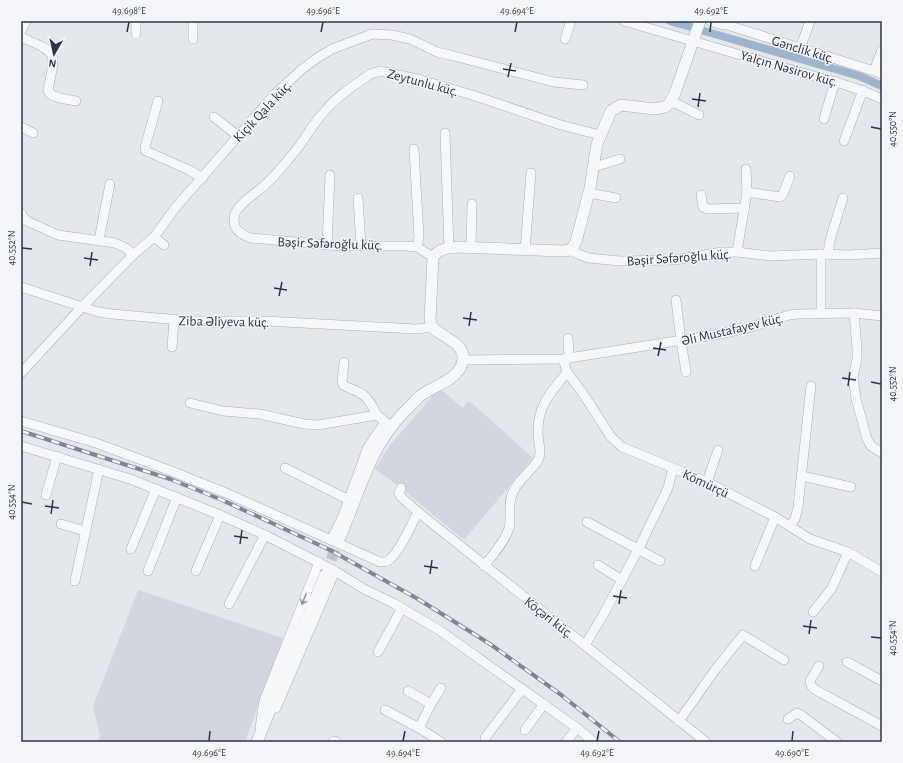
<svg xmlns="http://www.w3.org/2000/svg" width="903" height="763" font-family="'Alegreya Sans',sans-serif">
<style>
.built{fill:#d2d6de}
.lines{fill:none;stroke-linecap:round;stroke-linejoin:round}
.canal{stroke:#9fb4cc;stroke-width:8}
.tertiary-tunnel{stroke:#bfc3cb;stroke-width:11;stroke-dasharray:11 5.5;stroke-linecap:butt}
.minor-casing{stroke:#a9aeb7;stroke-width:10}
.tertiary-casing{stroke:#a9aeb7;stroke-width:12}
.minor{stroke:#f7f8fa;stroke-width:9}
.tertiary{stroke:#f7f8fa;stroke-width:11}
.rail-casing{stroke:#7d8696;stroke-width:4}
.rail{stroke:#f4f6f9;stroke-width:2.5;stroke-dasharray:8;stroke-linecap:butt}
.oneway{stroke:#9196a0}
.ticks{fill:none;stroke:#2b3445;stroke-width:1.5}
.labels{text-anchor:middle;stroke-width:3;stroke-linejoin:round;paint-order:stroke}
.street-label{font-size:14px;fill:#2b3445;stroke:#f4f6f9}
.neatline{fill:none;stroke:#2b3445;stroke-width:1.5}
.ticks-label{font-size:10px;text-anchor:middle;fill:#2b3445}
</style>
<rect width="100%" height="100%" fill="#e4e7ec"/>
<g class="built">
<path d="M 439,388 L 463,408 L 468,401 L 473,404 L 533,458 L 464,540 L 401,488 L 375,469 L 388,448 Z"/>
<path d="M 138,590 L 283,638 L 245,742 L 97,742 L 100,736 L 93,706 Z"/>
</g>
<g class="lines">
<path class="canal" d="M 670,21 L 859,76 L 882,86"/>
<path class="tertiary-tunnel" d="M 325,575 L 340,537"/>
<defs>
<g id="minor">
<path d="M 193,21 L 193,39"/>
<path d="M 624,21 C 680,37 736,54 792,70 C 822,79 853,85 882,99"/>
<path d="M 724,24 L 874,71 L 882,74"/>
<path d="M 21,31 L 26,21"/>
<path d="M 136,34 L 136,21"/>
<path d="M 21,37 C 59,54 56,50 48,90 C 51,99 68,99 76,101"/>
<path d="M 565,39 L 571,21"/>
<path d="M 800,49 L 810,21"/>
<path d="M 874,71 L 882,50"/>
<path d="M 158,101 L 145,147 L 146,151 L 189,170 L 203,178"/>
<path d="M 671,101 L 699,115"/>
<path d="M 214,117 L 238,136"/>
<path d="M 824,119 L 835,81"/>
<path d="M 21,127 L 33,133"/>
<path d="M 445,133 L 449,248"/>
<path d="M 844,141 L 863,90"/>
<path d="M 414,149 L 419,237 L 417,247"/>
<path d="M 594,167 L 620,159"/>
<path d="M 747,192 L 780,197 L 783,194 L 790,176"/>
<path d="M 589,193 L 616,198"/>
<path d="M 701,195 L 703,207 L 708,209 L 745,208"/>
<path d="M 358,198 L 361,245"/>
<path d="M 21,213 L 22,216 L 27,221 L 58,235 L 115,243 L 126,248 L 133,255"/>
<path d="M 154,237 L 164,245"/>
<path d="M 99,240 L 110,184"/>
<path d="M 327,245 L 330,175"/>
<path d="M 471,247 L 472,204"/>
<path d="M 525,250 L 531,173"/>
<path d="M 571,250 L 578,254 L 588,258 L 620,261 L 674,260 L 722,252 L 737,252 L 771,256 L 821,254 L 849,255 L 882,253"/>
<path d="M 737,252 L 747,192 L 746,169"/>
<path d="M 821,254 L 821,313"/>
<path d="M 828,254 L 830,240 L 843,198"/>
<path d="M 433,257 L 417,247 L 406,246 L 341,246 L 251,238 C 239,234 231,228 235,214 C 238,204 258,192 266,184 C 278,173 289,159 300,145 C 308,134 315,121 325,111 C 337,96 355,85 370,74 L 381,71 L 421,80 L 472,95 L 561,125 L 600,135"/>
<path d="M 21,287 L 98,312 L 112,314 L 191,321 L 265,321 L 416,329 L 432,327"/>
<path d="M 676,300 L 681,341 L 686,372"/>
<path d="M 854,313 L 857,348 L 857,359 L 853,377 L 856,399 L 867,439 L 871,446 L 882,453"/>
<path d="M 568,338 L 569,358"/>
<path d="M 172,347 L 174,320"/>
<path d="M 563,359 L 567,372 L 584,395 L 611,437 L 622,447 L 707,482 L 775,517 L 810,539 L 848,552 L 882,572"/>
<path d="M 463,360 L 563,359 L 720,334 L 748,328 L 789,315 L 799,314 L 854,313 L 882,316"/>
<path d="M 344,362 L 342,381 L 343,385 C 348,388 353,389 358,392 C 368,396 372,406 377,415"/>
<path d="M 21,373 L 82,307 L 133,255 L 154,237 L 176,207 L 275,94 L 301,70 L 317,58 L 332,49 L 372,34 L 392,35 L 410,39 L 437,52 L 450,55 L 554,82 L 583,85"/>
<path d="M 190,403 L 223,411 L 260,414 L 304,424 L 318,425 L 377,415 L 391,427"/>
<path d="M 21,421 L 96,443 L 171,471 L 226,493 L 380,562 C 383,562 387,562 389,560 C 400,552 411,525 418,512"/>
<path d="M 21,446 L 130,479 L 220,515 L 265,535 L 335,571 L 364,589 L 393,603 L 439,630 L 577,728 L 594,742"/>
<path d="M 285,468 L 349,500"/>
<path d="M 802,476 L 851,487"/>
<path d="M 707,482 L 718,450"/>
<path d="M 401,488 L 399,493 L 401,497 L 418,512 L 706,742"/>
<path d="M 46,495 L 57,456"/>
<path d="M 587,522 L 660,561"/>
<path d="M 61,524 L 85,531"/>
<path d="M 790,526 L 795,519 L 798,507 L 811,386"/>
<path d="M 331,540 L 343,516 L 367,449 L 385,422"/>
<path d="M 131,549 L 156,489"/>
<path d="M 598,565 L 622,580"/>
<path d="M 484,566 C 492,556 506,540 509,528 C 512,516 507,503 513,492 C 518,479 535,469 539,458 C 542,451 538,442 538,434 C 537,405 551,393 567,372"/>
<path d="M 755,566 L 775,517"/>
<path d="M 148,571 L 177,497"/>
<path d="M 196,571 L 220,515"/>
<path d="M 75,581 L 99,469"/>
<path d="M 229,604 L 265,535"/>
<path d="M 813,612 L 832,588 L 848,552"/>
<path d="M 585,645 L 602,617 L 638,550 L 668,488 L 673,468"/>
<path d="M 378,652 L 402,608"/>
<path d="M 847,662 L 882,681"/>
<path d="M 819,666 L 810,681 L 811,685 L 814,689 L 882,726"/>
<path d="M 408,691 L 431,704"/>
<path d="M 276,708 L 335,571"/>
<path d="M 385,710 L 419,728 L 441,742"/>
<path d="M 788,719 L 797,713 L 801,715 L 837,742"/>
<path d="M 679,721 L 715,670 L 743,635 L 784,660"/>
<path d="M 260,728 L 264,701 L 319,562"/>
<path d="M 419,728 L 431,704 L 441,688"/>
<path d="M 525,730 L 544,704"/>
<path d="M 485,738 L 522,689"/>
<path d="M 334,741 L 336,742"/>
<path d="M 566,742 L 577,728"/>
</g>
<g id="tertiary">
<path d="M 712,21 L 724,24 L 725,21"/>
<path d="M 340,537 C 361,490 368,449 405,411 C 410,406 415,401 420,396 C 434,385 460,380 463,360 C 465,342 441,337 432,327 L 430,320 L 433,257 C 440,248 448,248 458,247 L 563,251 L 571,250 L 576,242 L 590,188 L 597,144 L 611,111 L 621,105 L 654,109 L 665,107 L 669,104 L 675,93 L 700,21"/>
<path d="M 257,742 L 325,575"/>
</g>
</defs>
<use href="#minor" class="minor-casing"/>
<use href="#tertiary" class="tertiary-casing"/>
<use href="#minor" class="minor"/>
<use href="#tertiary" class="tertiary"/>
<defs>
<path id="rail" d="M 21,431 L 170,479 L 222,500 L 330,550 L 418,599 L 490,644 L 560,694 L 620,742"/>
</defs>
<use href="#rail" class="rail-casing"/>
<use href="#rail" class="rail"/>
</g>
<defs><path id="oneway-shaft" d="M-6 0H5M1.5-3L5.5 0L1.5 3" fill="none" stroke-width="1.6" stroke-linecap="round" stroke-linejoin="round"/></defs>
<use class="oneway" href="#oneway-shaft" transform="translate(304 599) rotate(112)"/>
<path class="ticks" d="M 127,32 L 129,22M 321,32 L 323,22M 515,32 L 517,22M 710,32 L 711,22M 503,69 L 516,71M 508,77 L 511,63M 692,99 L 706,101M 698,107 L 700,93M 871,127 L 881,129M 22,248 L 32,249M 84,258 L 98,260M 90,266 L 92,252M 274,288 L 287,290M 279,296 L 282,282M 463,318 L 477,320M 469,326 L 471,312M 653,348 L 666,350M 658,356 L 661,342M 842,378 L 856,380M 871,382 L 881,384M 848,386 L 850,372M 22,502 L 32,504M 45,506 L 59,508M 51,514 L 53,500M 234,536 L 248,538M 240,544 L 242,530M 424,566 L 438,568M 430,574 L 432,560M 613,596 L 627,598M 619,604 L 621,590M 803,626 L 817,628M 809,634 L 811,620M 871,637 L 881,638M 209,741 L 210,731M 403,741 L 405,731M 597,741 L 599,731M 792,741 L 793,731"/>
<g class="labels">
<g class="street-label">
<text transform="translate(803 49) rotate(17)" y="5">Gənclik küç.</text>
<text transform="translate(789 68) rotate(16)" y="5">Yalçın Nəsirov küç.</text>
<text transform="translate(423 82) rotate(15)" y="5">Zeytunlu küç.</text>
<text transform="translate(262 111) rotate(-47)" y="5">Kiçik Qala küç.</text>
<text transform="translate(330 243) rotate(2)" y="5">Bəşir Səfəroğlu küç.</text>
<text transform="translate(679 257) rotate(-4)" y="5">Bəşir Səfəroğlu küç.</text>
<text transform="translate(224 321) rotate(1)" y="5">Ziba Əliyeva küç.</text>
<text transform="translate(732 329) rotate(-13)" y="5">Əli Mustafayev küç.</text>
<text transform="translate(706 483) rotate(25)" y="5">Kömürçü</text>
<text transform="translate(549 617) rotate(38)" y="5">Köçəri küç.</text>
</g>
</g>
<rect width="903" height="763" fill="none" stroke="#f4f6f9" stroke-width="44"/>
<g transform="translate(54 54) rotate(189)" stroke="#f4f6f9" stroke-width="3" paint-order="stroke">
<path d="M0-3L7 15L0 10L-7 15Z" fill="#2b3445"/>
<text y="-6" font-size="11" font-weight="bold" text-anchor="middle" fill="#2b3445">N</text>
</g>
<rect x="22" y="22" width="859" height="719" class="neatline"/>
<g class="ticks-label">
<text x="129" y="14">49.698°E</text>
<text x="323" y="14">49.696°E</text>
<text x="517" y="14">49.694°E</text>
<text x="711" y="14">49.692°E</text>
<text transform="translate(892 129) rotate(-90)" y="4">40.550°N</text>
<text transform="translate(11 248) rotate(-90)" y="4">40.552°N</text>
<text transform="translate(892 384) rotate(-90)" y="4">40.552°N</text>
<text transform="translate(11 502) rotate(-90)" y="4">40.554°N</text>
<text transform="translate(892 638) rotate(-90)" y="4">40.554°N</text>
<text x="209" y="756">49.696°E</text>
<text x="403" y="756">49.694°E</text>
<text x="597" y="756">49.692°E</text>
<text x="792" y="756">49.690°E</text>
</g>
</svg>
